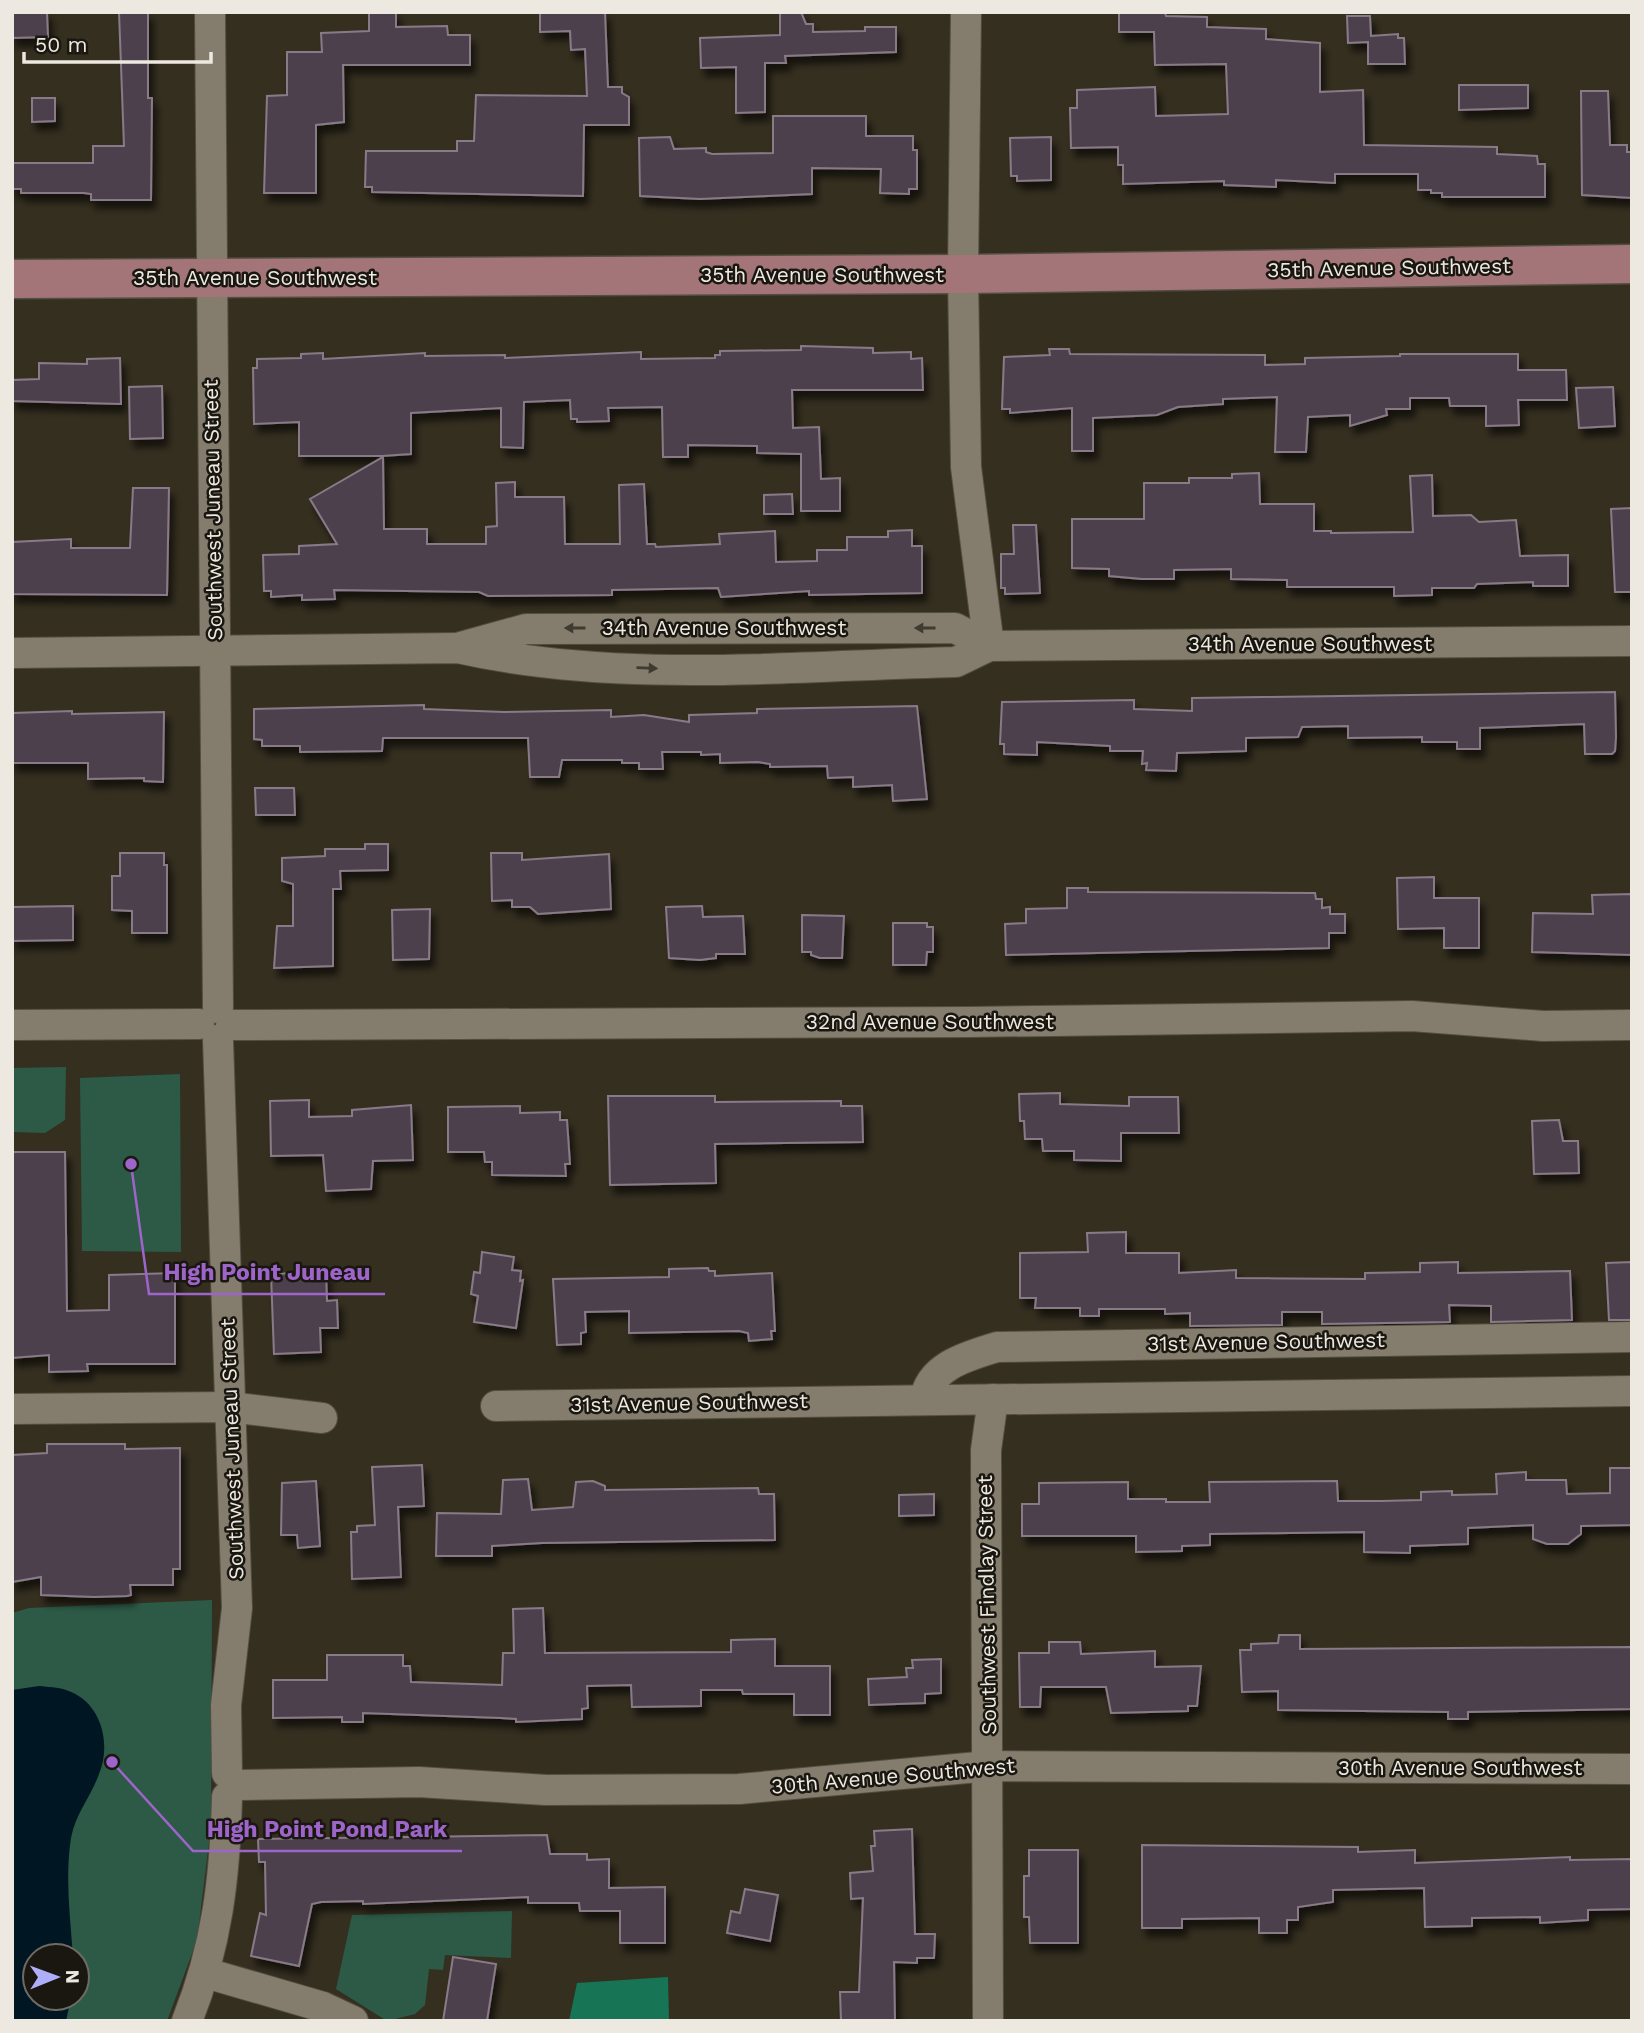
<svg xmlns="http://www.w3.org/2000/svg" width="1644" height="2033" font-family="'Work Sans',sans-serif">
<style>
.green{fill:#2c5a47;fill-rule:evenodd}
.forest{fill:#177454}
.water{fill:#001723}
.building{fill:#4e414d;stroke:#897a87;stroke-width:2;filter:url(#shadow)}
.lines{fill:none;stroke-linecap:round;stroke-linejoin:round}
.minor-casing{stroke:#534e41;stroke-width:32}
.secondary-casing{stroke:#534e41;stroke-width:41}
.minor{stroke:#847d6d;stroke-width:30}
.secondary{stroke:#a37579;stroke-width:38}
.oneway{fill:#3f3b31}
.labels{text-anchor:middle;stroke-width:5;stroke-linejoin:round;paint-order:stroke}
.street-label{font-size:21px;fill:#ede9e0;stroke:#1a1711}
.leader{fill:none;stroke:#9d65c9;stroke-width:2.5}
.callout-dot{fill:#9d65c9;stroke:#1a1711;stroke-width:2.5}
.callout-label{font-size:23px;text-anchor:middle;font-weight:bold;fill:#9d65c9;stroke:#1a1711;stroke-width:5;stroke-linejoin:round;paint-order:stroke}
</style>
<defs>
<filter id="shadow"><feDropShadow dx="4.5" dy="8" stdDeviation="3.5" flood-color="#0009"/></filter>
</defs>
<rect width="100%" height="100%" fill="#352f20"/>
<g class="green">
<path d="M 66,1067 L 65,1120 L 45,1133 L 12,1132 L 12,1068 Z"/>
<path d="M 180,1074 L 181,1252 L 82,1251 L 80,1078 Z"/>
<path d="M 212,1600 L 211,1826 L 197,1940 L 167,2021 L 12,2021 L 12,1613 L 29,1608 ZM 35,1956 L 77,1956 L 77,1998 L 35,1998 Z"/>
<path d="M 512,1911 L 511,1958 L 445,1955 L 443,1970 L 429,1969 L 425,2005 L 415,2014 L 387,2021 L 336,1989 L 352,1915 Z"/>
</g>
<path class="forest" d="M 668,1977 L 669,2021 L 569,2021 L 577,1983 Z"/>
<path class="water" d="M 39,1686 C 48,1687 58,1687 66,1690 C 101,1701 112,1743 99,1774 C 91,1797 76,1812 71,1838 C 65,1877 70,1916 73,1956 L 35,1956 L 35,1998 L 71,1998 L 66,2021 L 12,2021 L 12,1690 Z"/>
<g class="building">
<path d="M 12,12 L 47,12 L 48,37 L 12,38 Z"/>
<path d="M 119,12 L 148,12 L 148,98 L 152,98 L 151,200 L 91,200 L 91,194 L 84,193 L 21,193 L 21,189 L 12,189 L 12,163 L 93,163 L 93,146 L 124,146 Z"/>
<path d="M 369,12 L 396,12 L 396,27 L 447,26 L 448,35 L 470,35 L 470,65 L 343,65 L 344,122 L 316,125 L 316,193 L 264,193 L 267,96 L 287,95 L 287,52 L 322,52 L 321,33 L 369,31 Z"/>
<path d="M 540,12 L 605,12 L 608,87 L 622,87 L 622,93 L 629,97 L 629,125 L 584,125 L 583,196 L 372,192 L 372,187 L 365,187 L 366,151 L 457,151 L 457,141 L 474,141 L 476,95 L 587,96 L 585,49 L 571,50 L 570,31 L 540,32 Z"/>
<path d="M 780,12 L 801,12 L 806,24 L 813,24 L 813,32 L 865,31 L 865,27 L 896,27 L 896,52 L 785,56 L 786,63 L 765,63 L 765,112 L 736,113 L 736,67 L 701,68 L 700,38 L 780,35 Z"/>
<path d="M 1119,12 L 1165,12 L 1166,16 L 1207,17 L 1207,27 L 1266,29 L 1266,39 L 1320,43 L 1320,92 L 1363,90 L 1364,145 L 1497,147 L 1497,154 L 1537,156 L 1538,164 L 1545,164 L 1545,197 L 1442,197 L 1442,193 L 1431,193 L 1431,190 L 1418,190 L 1418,174 L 1335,174 L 1335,183 L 1276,180 L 1276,187 L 1224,185 L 1224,181 L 1123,184 L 1123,165 L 1118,165 L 1118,147 L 1071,148 L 1070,108 L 1077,108 L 1077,90 L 1155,87 L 1156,116 L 1228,114 L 1226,64 L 1155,65 L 1154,32 L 1119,32 Z"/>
<path d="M 1347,16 L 1370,16 L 1371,36 L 1398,34 L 1398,38 L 1404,38 L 1405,64 L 1368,64 L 1368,42 L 1348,43 Z"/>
<path d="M 1459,85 L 1528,85 L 1528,108 L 1459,110 Z"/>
<path d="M 1581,91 L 1608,91 L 1610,145 L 1627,145 L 1627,152 L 1632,152 L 1632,198 L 1582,195 Z"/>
<path d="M 32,98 L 55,98 L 55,121 L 32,122 Z"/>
<path d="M 773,116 L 866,116 L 866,136 L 913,136 L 913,150 L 917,150 L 917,189 L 909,189 L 909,194 L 880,193 L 881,169 L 812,168 L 812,194 L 700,199 L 640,196 L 639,138 L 670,137 L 674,149 L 706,148 L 706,152 L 712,154 L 773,153 Z"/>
<path d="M 1051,137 L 1051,180 L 1017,181 L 1017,176 L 1011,176 L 1010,138 Z"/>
<path d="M 801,346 L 873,348 L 873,353 L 911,352 L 911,359 L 922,358 L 923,390 L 792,390 L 793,428 L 819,427 L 821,479 L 840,478 L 840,511 L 801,511 L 801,454 L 757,453 L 757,446 L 688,445 L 688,457 L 663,457 L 662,407 L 608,408 L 609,421 L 577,422 L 577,419 L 571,419 L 570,400 L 524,402 L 523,448 L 501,447 L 501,408 L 411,413 L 411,454 L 382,456 L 299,456 L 299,422 L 254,424 L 253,368 L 257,368 L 257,359 L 301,358 L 301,354 L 323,353 L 323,359 L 425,353 L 425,356 L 505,355 L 505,358 L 641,352 L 641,359 L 715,358 L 715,355 L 720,355 L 720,351 L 801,350 Z"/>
<path d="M 1049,349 L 1069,349 L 1070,354 L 1265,355 L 1265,365 L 1305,364 L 1305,358 L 1400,356 L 1400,354 L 1518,354 L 1518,370 L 1566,370 L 1567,400 L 1518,400 L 1519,425 L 1486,426 L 1486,406 L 1450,406 L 1449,398 L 1410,398 L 1410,409 L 1386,409 L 1387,415 L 1350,426 L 1350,415 L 1308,417 L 1306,452 L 1275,452 L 1277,397 L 1223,399 L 1223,404 L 1178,407 L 1157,415 L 1093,418 L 1093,451 L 1072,451 L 1072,408 L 1010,413 L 1010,409 L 1002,409 L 1004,357 L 1050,355 Z"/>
<path d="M 120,358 L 121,404 L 12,401 L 12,380 L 39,379 L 39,363 L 87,364 L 87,359 Z"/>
<path d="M 162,386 L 163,438 L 130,439 L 129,387 Z"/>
<path d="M 1613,387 L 1615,426 L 1579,428 L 1576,388 Z"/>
<path d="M 383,457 L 384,529 L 427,529 L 427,544 L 486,544 L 486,527 L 497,526 L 496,483 L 515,482 L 515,497 L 564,497 L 565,544 L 620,544 L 619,485 L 644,484 L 647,544 L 655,544 L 656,547 L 720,544 L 719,534 L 775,531 L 776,562 L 817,561 L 817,550 L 847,550 L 847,537 L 888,537 L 888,531 L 912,530 L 912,546 L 922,546 L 922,593 L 809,595 L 809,591 L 721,597 L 718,588 L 612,590 L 612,595 L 488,596 L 479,592 L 334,590 L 335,599 L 302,600 L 302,595 L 271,597 L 271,591 L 264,591 L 263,555 L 299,554 L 299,546 L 337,544 L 310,499 Z"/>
<path d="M 1259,473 L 1260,504 L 1314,504 L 1314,531 L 1331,531 L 1331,533 L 1413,532 L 1410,476 L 1432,475 L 1433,516 L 1471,515 L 1479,522 L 1516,520 L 1520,556 L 1568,555 L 1568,586 L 1533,586 L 1533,582 L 1477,584 L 1474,588 L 1432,588 L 1432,595 L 1394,596 L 1394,587 L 1287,587 L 1287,580 L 1231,579 L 1231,569 L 1174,570 L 1174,579 L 1142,579 L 1109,576 L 1109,569 L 1072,568 L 1072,519 L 1144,519 L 1144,483 L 1189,483 L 1189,478 L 1232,478 L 1232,474 Z"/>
<path d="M 133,488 L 169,488 L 167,595 L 12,594 L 12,542 L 71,539 L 71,548 L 130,548 Z"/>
<path d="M 792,494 L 793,514 L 764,514 L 764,495 Z"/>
<path d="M 1632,508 L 1632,592 L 1615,592 L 1611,509 Z"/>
<path d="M 1013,525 L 1036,525 L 1040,593 L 1005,594 L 1005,588 L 1001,588 L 1001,554 L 1014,554 Z"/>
<path d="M 1615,692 L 1616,737 L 1615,751 L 1612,754 L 1585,754 L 1584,724 L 1480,728 L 1480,749 L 1457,749 L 1457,742 L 1422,742 L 1422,737 L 1348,738 L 1348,726 L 1302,727 L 1298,737 L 1246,738 L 1246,751 L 1177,753 L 1176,771 L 1146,770 L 1147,763 L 1142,764 L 1143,751 L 1110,751 L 1110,746 L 1037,742 L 1037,755 L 1004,754 L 1004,744 L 1000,744 L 1002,702 L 1134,700 L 1134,709 L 1192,711 L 1192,698 Z"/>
<path d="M 424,705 L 424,709 L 504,712 L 611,710 L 611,717 L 644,715 L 689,722 L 689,715 L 757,713 L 757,709 L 917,706 L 927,799 L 893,801 L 892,785 L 853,787 L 853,777 L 828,778 L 827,766 L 770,767 L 770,764 L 758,762 L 720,763 L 720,754 L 701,755 L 701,752 L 662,752 L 663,769 L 639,769 L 639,763 L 622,763 L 622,760 L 562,760 L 559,777 L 530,777 L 528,738 L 383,738 L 382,751 L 300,752 L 300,746 L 262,746 L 262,740 L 254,739 L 254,709 Z"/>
<path d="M 72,711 L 72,714 L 164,712 L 163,782 L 144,781 L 144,778 L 88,779 L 88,763 L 12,763 L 12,713 Z"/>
<path d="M 255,788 L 294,788 L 295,815 L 256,815 Z"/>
<path d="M 365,844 L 388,844 L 388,870 L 340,871 L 341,889 L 333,889 L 333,966 L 274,968 L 277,926 L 293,926 L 293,884 L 282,881 L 282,858 L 325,856 L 325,849 L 365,849 Z"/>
<path d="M 120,853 L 164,853 L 164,865 L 167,865 L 167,933 L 132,933 L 132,911 L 112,910 L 112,876 L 120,876 Z"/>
<path d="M 491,853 L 522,853 L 522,860 L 609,854 L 611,909 L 538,914 L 530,907 L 512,907 L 512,900 L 492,901 Z"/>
<path d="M 1434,877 L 1434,898 L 1479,898 L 1479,948 L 1444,948 L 1444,928 L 1398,929 L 1397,878 Z"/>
<path d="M 1067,888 L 1088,888 L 1088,892 L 1315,893 L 1316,899 L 1322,899 L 1322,908 L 1330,907 L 1330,914 L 1345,914 L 1345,933 L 1329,933 L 1329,948 L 1006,955 L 1005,924 L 1026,923 L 1026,909 L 1067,908 Z"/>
<path d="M 1632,894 L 1632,955 L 1532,952 L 1533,913 L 1593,914 L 1592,895 Z"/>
<path d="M 73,906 L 73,940 L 12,941 L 12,907 Z"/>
<path d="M 702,906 L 703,917 L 743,916 L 745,954 L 716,954 L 716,958 L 700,960 L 669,958 L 666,907 Z"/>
<path d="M 430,909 L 429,959 L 393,960 L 392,910 Z"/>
<path d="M 802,915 L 844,916 L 842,958 L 820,958 L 811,955 L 811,952 L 802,952 Z"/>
<path d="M 893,923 L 927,923 L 927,927 L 933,927 L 933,952 L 927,952 L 926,965 L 893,965 Z"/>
<path d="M 1060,1093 L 1060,1104 L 1129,1106 L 1129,1097 L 1178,1097 L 1179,1133 L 1121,1133 L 1121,1161 L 1074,1160 L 1074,1151 L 1043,1151 L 1042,1139 L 1025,1139 L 1024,1121 L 1020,1121 L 1019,1094 Z"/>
<path d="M 608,1096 L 715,1096 L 715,1102 L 841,1101 L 841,1106 L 862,1106 L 863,1142 L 715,1144 L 716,1183 L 610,1185 Z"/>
<path d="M 309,1100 L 309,1117 L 352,1116 L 352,1110 L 411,1105 L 413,1160 L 373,1161 L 371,1189 L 326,1191 L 323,1155 L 271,1156 L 270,1101 Z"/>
<path d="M 520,1106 L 520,1113 L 560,1112 L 560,1120 L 567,1120 L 570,1164 L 565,1164 L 566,1176 L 492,1175 L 492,1162 L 485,1162 L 484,1152 L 448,1152 L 448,1107 Z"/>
<path d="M 1559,1120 L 1563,1141 L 1578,1141 L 1579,1173 L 1534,1174 L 1532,1121 Z"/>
<path d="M 12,1152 L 65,1152 L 67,1311 L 109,1310 L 109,1275 L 175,1273 L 175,1364 L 87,1364 L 88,1371 L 49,1372 L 49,1355 L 12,1358 Z"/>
<path d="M 1126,1232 L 1126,1253 L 1179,1253 L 1179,1273 L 1236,1270 L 1236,1278 L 1365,1279 L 1365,1273 L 1420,1272 L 1420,1263 L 1458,1262 L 1458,1273 L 1570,1271 L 1572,1320 L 1491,1322 L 1491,1306 L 1449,1305 L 1450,1322 L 1322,1324 L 1322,1312 L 1282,1312 L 1282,1325 L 1190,1326 L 1190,1313 L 1165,1314 L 1165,1309 L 1099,1309 L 1099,1316 L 1080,1316 L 1080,1308 L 1035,1308 L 1036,1298 L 1020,1298 L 1020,1253 L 1088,1252 L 1087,1233 Z"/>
<path d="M 482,1252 L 514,1257 L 512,1270 L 521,1271 L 520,1281 L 523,1280 L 516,1328 L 474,1322 L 478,1296 L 471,1294 L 474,1272 L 480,1273 Z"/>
<path d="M 1632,1262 L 1632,1320 L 1609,1320 L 1606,1263 Z"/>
<path d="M 708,1268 L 709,1271 L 715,1271 L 715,1276 L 772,1273 L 775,1331 L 771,1331 L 772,1339 L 749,1341 L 748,1333 L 739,1331 L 629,1333 L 629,1311 L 585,1312 L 586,1332 L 581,1333 L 581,1344 L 557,1345 L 553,1279 L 669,1277 L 669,1269 Z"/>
<path d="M 326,1272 L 327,1301 L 337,1300 L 338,1328 L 320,1328 L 321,1352 L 274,1354 L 271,1274 Z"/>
<path d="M 47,1444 L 125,1444 L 125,1449 L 180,1448 L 180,1569 L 173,1569 L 173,1585 L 130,1585 L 131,1595 L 127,1596 L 94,1597 L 41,1595 L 41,1577 L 12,1582 L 12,1455 L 47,1453 Z"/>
<path d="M 422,1465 L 424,1506 L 398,1507 L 401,1577 L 352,1579 L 351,1532 L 357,1532 L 357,1526 L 375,1525 L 372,1467 Z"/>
<path d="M 1610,1468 L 1632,1468 L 1632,1525 L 1581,1526 L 1581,1534 L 1568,1544 L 1547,1544 L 1533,1539 L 1533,1525 L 1468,1528 L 1468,1544 L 1410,1546 L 1410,1553 L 1364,1552 L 1364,1532 L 1210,1534 L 1210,1545 L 1182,1546 L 1182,1551 L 1136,1552 L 1136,1536 L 1022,1536 L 1022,1504 L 1039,1504 L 1039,1483 L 1128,1482 L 1128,1499 L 1166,1499 L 1166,1502 L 1210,1502 L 1209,1482 L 1337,1481 L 1338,1501 L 1381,1501 L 1421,1500 L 1421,1492 L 1452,1491 L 1452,1495 L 1497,1494 L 1496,1474 L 1526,1472 L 1526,1480 L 1566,1480 L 1567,1494 L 1610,1493 Z"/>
<path d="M 528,1479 L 532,1510 L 573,1507 L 576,1482 L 593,1481 L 605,1486 L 605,1490 L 758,1488 L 759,1494 L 774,1494 L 775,1540 L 542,1543 L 492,1546 L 492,1556 L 436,1556 L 437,1513 L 501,1514 L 503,1480 Z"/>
<path d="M 316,1481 L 320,1546 L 298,1548 L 297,1535 L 281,1535 L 282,1483 Z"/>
<path d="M 934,1494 L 934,1515 L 899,1516 L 899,1495 Z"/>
<path d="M 543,1608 L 545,1653 L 731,1652 L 731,1640 L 775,1639 L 775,1666 L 830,1666 L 830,1715 L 794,1715 L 794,1694 L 743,1694 L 742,1690 L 701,1690 L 701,1706 L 632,1707 L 631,1685 L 587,1686 L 588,1708 L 582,1709 L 582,1719 L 516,1722 L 516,1719 L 501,1718 L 363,1713 L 363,1722 L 342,1722 L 342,1717 L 273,1718 L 273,1680 L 327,1680 L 327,1655 L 403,1655 L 403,1666 L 410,1666 L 411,1682 L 502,1685 L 503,1653 L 514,1653 L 513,1609 Z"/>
<path d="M 1279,1635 L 1300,1635 L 1300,1649 L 1632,1647 L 1632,1709 L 1468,1712 L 1468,1719 L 1448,1719 L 1448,1712 L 1278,1710 L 1278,1691 L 1242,1692 L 1240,1650 L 1251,1650 L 1251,1644 L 1278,1643 Z"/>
<path d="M 1049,1642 L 1080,1642 L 1081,1654 L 1155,1651 L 1155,1667 L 1201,1666 L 1197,1706 L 1188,1706 L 1188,1711 L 1111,1713 L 1106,1687 L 1041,1687 L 1040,1707 L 1020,1707 L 1019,1653 L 1049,1653 Z"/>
<path d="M 941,1659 L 941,1693 L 925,1694 L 925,1703 L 869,1705 L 868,1679 L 907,1677 L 906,1668 L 913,1668 L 912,1660 Z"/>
<path d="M 912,1829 L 915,1934 L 935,1934 L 934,1958 L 917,1958 L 917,1963 L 894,1962 L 895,2021 L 841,2021 L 840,1992 L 859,1992 L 863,1898 L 851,1899 L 850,1873 L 873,1871 L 871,1846 L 875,1846 L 874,1831 Z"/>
<path d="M 547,1835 L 550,1854 L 587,1854 L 587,1860 L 609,1859 L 609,1888 L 665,1887 L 665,1943 L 620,1943 L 620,1911 L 580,1911 L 579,1903 L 528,1903 L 528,1897 L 363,1904 L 363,1901 L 321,1902 L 312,1904 L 299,1966 L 251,1956 L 260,1913 L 266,1915 L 265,1862 L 259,1862 L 258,1839 Z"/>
<path d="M 1142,1845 L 1358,1847 L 1358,1852 L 1415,1850 L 1415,1863 L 1570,1857 L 1570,1860 L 1632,1859 L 1632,1909 L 1588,1910 L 1588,1920 L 1540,1923 L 1540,1917 L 1472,1918 L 1472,1926 L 1425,1927 L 1424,1888 L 1333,1890 L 1333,1902 L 1298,1907 L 1298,1920 L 1287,1920 L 1287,1933 L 1259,1933 L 1259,1918 L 1182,1919 L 1182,1928 L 1142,1928 Z"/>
<path d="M 1029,1850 L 1078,1850 L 1078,1943 L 1030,1943 L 1029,1917 L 1024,1917 L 1024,1876 L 1029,1876 Z"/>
<path d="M 745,1889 L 778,1895 L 770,1941 L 727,1933 L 731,1911 L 740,1913 Z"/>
<path d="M 453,1957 L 496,1964 L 487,2021 L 443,2021 Z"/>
</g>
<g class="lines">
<defs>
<g id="minor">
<path d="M 210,12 L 218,1008"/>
<path d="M 966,12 L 963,274 L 966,467 L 989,646"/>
<path d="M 461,647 L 526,629 L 955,628 L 989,646"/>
<path d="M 12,653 L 458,648 C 617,684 793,666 956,662 L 989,646 L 1632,641"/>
<path d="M 12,1025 L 199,1024"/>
<path d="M 231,1025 L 970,1022 L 1412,1016 L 1543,1026 L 1629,1025"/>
<path d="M 218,1040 L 237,1608 L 226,1705 L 227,1773"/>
<path d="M 925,1400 C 929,1366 968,1356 997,1347 L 1632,1337"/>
<path d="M 496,1406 L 1632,1391"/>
<path d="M 12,1409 L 229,1407 L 322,1418"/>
<path d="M 239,1785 L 419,1782 L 546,1790 L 739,1789 L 989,1766 L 1632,1769"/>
<path d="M 206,1973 L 323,2007 L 353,2021"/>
<path d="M 187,2021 C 217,1946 225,1878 227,1797"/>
<path d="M 988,2021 L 986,1450 L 993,1399"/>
</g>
<path id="secondary" d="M 12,279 L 963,274 L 1632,264"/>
</defs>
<use href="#minor" class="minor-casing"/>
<use href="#secondary" class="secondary-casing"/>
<use href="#minor" class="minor"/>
<use href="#secondary" class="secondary"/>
</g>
<defs><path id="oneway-solid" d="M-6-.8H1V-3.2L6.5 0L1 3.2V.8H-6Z" transform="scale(1.75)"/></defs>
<g class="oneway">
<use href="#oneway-solid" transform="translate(575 628) rotate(180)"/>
<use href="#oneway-solid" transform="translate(925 628) rotate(180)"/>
<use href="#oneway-solid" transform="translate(647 668) rotate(2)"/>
</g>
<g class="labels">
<g class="street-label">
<text transform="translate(1389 268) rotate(-1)" y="7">35th Avenue Southwest</text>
<text x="822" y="282">35th Avenue Southwest</text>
<text x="255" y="285">35th Avenue Southwest</text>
<text transform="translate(213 510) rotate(-91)" y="7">Southwest Juneau Street</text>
<text x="724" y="635">34th Avenue Southwest</text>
<text x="1310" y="651">34th Avenue Southwest</text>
<text x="930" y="1029">32nd Avenue Southwest</text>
<text transform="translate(1266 1342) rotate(-1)" y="7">31st Avenue Southwest</text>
<text transform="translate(689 1403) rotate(-1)" y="7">31st Avenue Southwest</text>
<text transform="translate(232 1449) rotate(-92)" y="7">Southwest Juneau Street</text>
<text transform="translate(987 1605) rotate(-91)" y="7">Southwest Findlay Street</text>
<text x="1460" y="1775">30th Avenue Southwest</text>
<text transform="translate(893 1776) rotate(-5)" y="7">30th Avenue Southwest</text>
</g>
</g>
<path class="leader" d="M131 1164L149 1294H385M112 1762L193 1851H462"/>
<g class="callout-dot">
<circle cx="131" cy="1164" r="7"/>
<circle cx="112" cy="1762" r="7"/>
</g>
<g class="callout-label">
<text x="267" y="1280">High Point Juneau</text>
<text x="327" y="1837">High Point Pond Park</text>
</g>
<rect width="1644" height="2033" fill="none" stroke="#ede9e0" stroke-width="28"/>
<g transform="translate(56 1977) rotate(89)"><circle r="33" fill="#1a1711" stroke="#6e6b64" stroke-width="2"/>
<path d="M0-5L12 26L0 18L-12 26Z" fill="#afaefa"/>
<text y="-10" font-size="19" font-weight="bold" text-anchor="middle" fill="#ede9e0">N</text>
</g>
<path d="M24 52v10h187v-10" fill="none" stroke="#ede9e0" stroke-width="3.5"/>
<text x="35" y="52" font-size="21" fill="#ede9e0" stroke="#1a1711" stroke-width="5" paint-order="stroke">50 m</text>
</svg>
